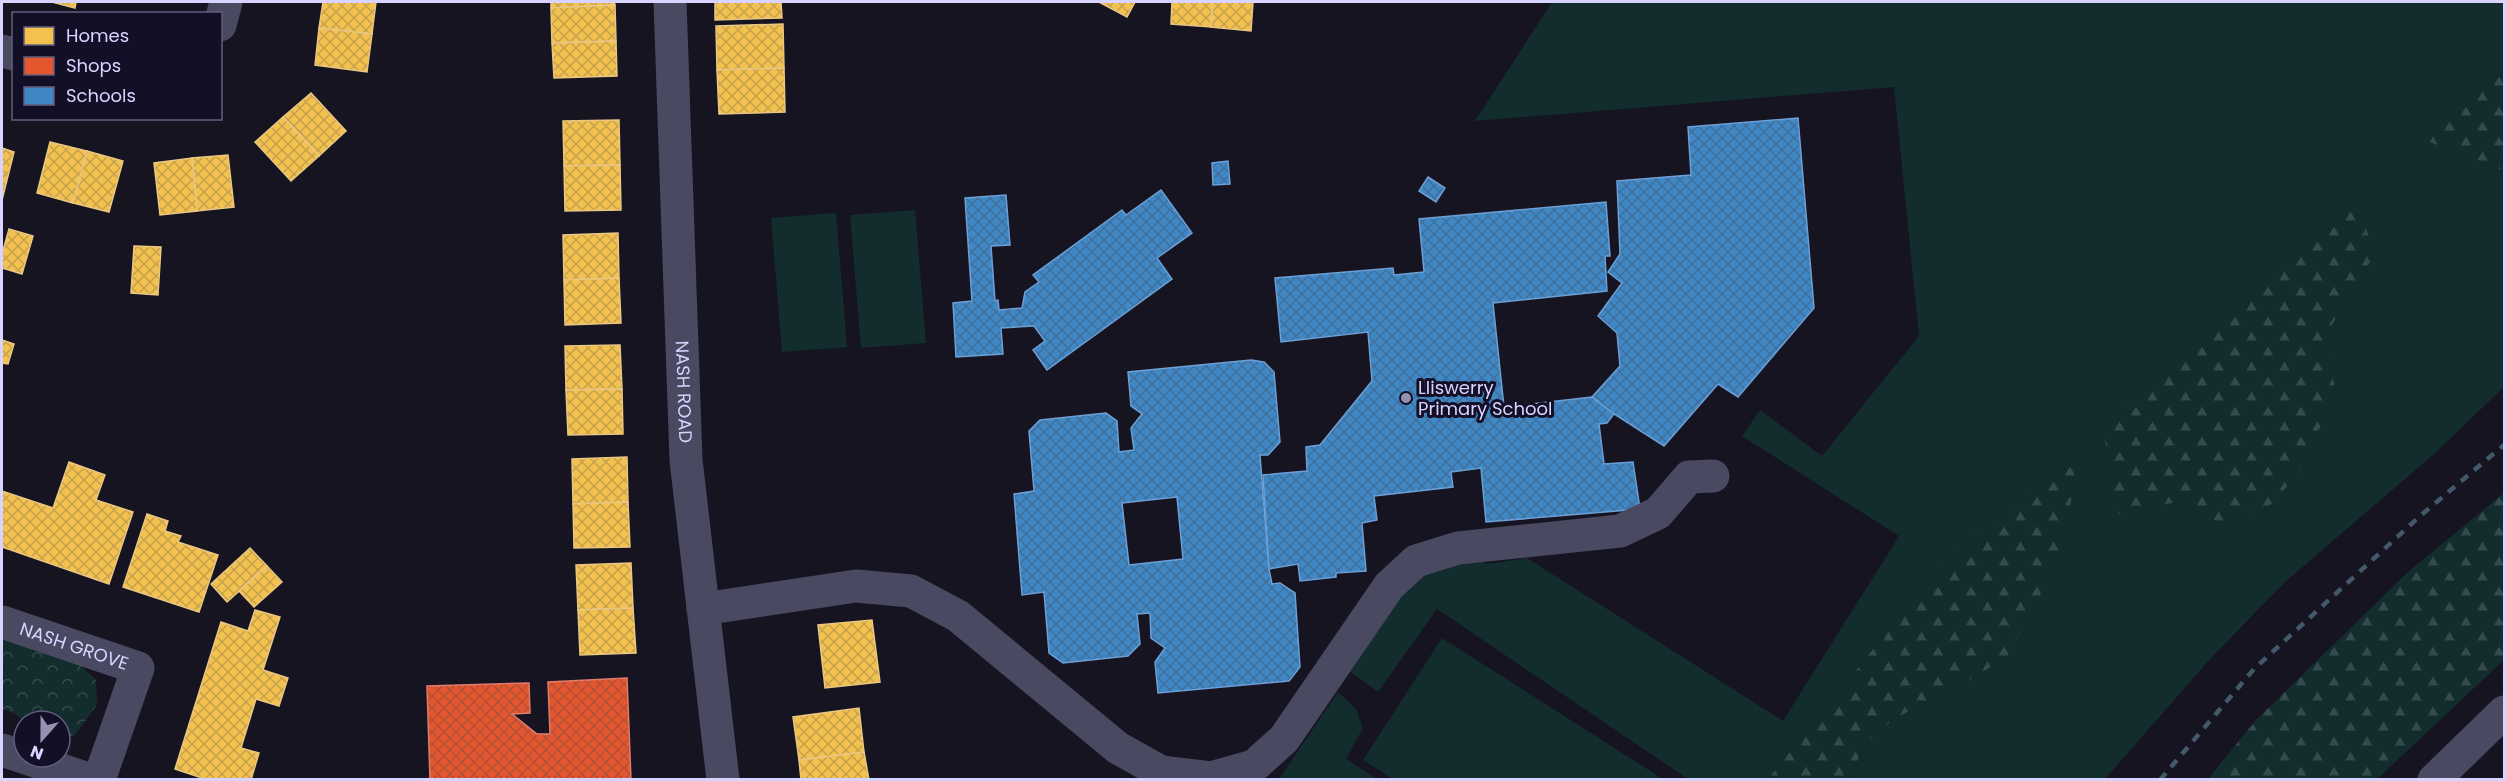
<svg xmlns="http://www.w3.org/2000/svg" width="2506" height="781" font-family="Poppins,sans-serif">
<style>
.grass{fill:#132c2d;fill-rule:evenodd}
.forest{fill:url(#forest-firs)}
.park{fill:url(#park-crowns)}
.homes{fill:url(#homes-cross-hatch);stroke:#eac783;stroke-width:1.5}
.shops{fill:url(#shops-cross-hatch);stroke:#e17c6d;stroke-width:1.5}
.schools{fill:url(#schools-cross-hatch);stroke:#6d9fd6;stroke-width:1.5;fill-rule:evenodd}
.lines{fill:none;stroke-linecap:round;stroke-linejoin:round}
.minor{stroke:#4a4962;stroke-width:33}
.rail{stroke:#43596b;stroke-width:4.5;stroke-dasharray:9 8;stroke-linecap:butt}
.poi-dot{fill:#9591b1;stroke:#130f26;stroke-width:2}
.labels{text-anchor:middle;stroke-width:6;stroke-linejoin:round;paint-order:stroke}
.poi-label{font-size:18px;fill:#d9d4ff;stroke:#130f26;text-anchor:start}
.street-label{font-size:18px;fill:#d9d4ff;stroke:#130f26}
</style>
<defs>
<pattern id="forest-firs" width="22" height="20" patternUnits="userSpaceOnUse" patternTransform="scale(1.5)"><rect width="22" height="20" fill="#132c2d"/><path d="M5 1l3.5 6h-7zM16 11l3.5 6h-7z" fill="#354a4c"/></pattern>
<pattern id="park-crowns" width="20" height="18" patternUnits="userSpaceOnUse" patternTransform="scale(1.5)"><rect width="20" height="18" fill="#132c2d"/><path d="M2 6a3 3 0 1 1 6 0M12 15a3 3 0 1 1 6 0" fill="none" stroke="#354a4c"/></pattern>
<pattern id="homes-cross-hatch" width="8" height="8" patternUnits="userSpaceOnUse" patternTransform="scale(1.5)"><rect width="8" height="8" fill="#f2c14e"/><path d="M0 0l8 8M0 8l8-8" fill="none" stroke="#c6a14e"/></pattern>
<pattern id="shops-cross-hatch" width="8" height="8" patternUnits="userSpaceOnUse" patternTransform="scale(1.5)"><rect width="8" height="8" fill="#e4572e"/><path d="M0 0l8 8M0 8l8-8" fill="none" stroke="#b35037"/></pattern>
<pattern id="schools-cross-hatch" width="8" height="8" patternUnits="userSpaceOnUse" patternTransform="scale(1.5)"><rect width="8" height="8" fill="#3f88c5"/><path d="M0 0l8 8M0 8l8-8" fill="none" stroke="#406f9b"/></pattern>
</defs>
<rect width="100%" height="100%" fill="#161421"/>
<g class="grass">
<path d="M 1552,2 L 2504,2 L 2504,72 L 2418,137 L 2504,171 L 2504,387 L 2432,456 L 2285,582 L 2212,657 L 2105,779 L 1853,779 L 1861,748 L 1895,718 L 1944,695 L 1937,570 L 1768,779 L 1688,779 L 1437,609 L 1378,692 L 1337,662 L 1389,586 L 1458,548 L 1487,564 L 1527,558 L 1783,721 L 1899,536 L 1742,436 L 1760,410 L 1822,456 L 1919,336 L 1894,87 L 1475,121 ZM 2353,195 L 2375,254 L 2324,337 L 2336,394 L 2223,524 L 2177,502 L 2103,421 Z"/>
<path d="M 915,210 L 926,343 L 861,348 L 850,215 Z"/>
<path d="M 836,213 L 847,347 L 782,352 L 771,218 Z"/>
<path d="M 1442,638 L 1663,779 L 1393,779 L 1363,760 Z"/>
<path d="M 1338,692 L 1356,709 L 1363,728 L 1346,759 L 1377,779 L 1279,779 Z"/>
</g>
<g class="forest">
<path d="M 2504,72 L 2504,171 L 2417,137 Z"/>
<path d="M 2354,194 L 2375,254 L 2325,336 L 2336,394 L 2300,469 L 2274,503 L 2223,524 L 2177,502 L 2116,514 L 2102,421 Z"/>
<path d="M 2079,443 L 2068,523 L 2043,589 L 2007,657 L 1944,695 L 1895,718 L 1861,748 L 1853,779 L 1768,779 L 1937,570 Z"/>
<path d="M 2504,493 L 2504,660 L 2377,779 L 2208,779 L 2256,720 L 2408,572 Z"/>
</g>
<path class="park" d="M 2,638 L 78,663 L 96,680 L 97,705 L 74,736 L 60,737 L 60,721 L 24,721 L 13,713 L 2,709 Z"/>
<g class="homes">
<path d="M 52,2 L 76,2 L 75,8 Z"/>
<path d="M 323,2 L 376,2 L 372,34 L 319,28 Z"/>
<path d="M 551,2 L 614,2 L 615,5 L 551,8 Z"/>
<path d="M 715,2 L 781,2 L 782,18 L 715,20 Z"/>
<path d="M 1099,2 L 1135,2 L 1127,17 Z"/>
<path d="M 1172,2 L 1213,2 L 1211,27 L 1171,24 Z"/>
<path d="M 1213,2 L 1253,2 L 1251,31 L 1211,27 Z"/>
<path d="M 615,5 L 616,41 L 552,43 L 551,8 Z"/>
<path d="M 783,24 L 784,68 L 717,70 L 716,26 Z"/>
<path d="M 319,28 L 372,34 L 367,72 L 315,65 Z"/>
<path d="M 616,41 L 617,76 L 554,78 L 552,43 Z"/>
<path d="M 784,68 L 785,112 L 719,114 L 717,70 Z"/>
<path d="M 311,93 L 346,131 L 319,156 L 283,117 Z"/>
<path d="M 283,117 L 319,156 L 291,181 L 255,142 Z"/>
<path d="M 619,120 L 620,165 L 564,166 L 563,121 Z"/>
<path d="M 50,142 L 87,151 L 73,203 L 37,193 Z"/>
<path d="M 2,148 L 14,152 L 2,200 Z"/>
<path d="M 87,151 L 123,161 L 109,212 L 73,203 Z"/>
<path d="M 228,155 L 234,207 L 197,211 L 192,158 Z"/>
<path d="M 192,158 L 197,211 L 160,215 L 154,163 Z"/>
<path d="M 620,165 L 621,210 L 565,211 L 564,166 Z"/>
<path d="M 9,229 L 33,236 L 22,274 L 2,268 L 2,254 Z"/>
<path d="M 618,233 L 619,278 L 564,280 L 563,235 Z"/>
<path d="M 134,246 L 161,247 L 158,295 L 131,293 Z"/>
<path d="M 619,278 L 621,323 L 565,325 L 564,280 Z"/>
<path d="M 2,340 L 14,344 L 8,364 L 2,363 Z"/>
<path d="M 620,345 L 622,389 L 566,390 L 565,346 Z"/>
<path d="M 622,389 L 623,434 L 568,435 L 566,390 Z"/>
<path d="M 627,457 L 628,502 L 573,504 L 572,459 Z"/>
<path d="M 69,462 L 105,475 L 96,500 L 133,512 L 109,584 L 2,547 L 2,491 L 53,508 Z"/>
<path d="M 628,502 L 630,547 L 574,548 L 573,504 Z"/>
<path d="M 147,514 L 168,521 L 165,531 L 181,536 L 178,542 L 218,555 L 199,612 L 123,587 Z"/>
<path d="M 250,548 L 267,566 L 227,602 L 211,584 Z"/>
<path d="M 631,563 L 633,608 L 578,610 L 576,565 Z"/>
<path d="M 267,566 L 282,582 L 254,607 L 239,591 Z"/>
<path d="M 633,608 L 636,653 L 580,655 L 578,610 Z"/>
<path d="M 255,610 L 280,617 L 263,670 L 288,678 L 279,706 L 256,699 L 241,748 L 259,753 L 251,780 L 208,780 L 175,769 L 221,622 L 248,631 Z"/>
<path d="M 872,620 L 880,682 L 825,688 L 818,625 Z"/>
<path d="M 859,708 L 864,752 L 799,760 L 793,717 Z"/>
<path d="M 864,752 L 869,780 L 801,780 L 799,760 Z"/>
</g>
<path class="shops" d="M 627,678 L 631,780 L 430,780 L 427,686 L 529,683 L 530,713 L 512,714 L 537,734 L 550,734 L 548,682 Z"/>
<g class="schools">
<path d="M 1798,118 L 1814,308 L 1738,397 L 1718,384 L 1664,446 L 1600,405 L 1592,397 L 1620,366 L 1617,333 L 1598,316 L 1622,283 L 1608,272 L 1620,254 L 1617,181 L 1691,175 L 1688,127 Z"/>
<path d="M 1228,161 L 1230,184 L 1213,185 L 1212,163 Z"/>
<path d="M 1428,177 L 1445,188 L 1436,202 L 1419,191 Z"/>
<path d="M 1161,190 L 1192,233 L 1157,258 L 1172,279 L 1047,370 L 1033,350 L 1045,341 L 1034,326 L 1001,328 L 1003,354 L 956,357 L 953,303 L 972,301 L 965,198 L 1006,195 L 1010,245 L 991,246 L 995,301 L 998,300 L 999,310 L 1022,308 L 1025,292 L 1039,282 L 1033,275 L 1122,210 L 1126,215 Z"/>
<path d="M 1606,202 L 1610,256 L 1605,256 L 1607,291 L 1493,303 L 1504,407 L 1592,397 L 1614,414 L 1607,423 L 1599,424 L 1604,464 L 1633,462 L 1640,509 L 1486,522 L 1481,468 L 1451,472 L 1453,487 L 1374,496 L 1377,520 L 1362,523 L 1366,571 L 1336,573 L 1336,577 L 1300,581 L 1298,564 L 1269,569 L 1263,475 L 1307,471 L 1306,447 L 1320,445 L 1372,381 L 1368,332 L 1281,342 L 1275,278 L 1393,268 L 1394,275 L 1424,272 L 1419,219 Z"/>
<path d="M 1251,360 L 1264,362 L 1274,372 L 1280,442 L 1268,455 L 1260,455 L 1269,569 L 1272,584 L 1280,583 L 1295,593 L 1300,667 L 1289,681 L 1158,693 L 1155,662 L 1165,648 L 1151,638 L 1150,613 L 1137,614 L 1140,644 L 1128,656 L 1063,663 L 1049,653 L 1044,592 L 1022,595 L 1014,494 L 1034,491 L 1029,431 L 1040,420 L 1106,413 L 1117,421 L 1119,452 L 1134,450 L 1131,428 L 1142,414 L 1131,406 L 1128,372 ZM 1177,497 L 1183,559 L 1129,565 L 1122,503 Z"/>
</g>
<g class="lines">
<g class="minor">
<path id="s1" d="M 670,2 L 686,460 L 723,780"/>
<path d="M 220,25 L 226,2"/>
<path d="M 2,51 L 14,54"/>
<path d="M 703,609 L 856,586 L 911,591 L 958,616 L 1118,748 L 1161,772 L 1211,778 L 1254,766 L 1284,739 L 1389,586 L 1416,561 L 1458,548 L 1620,531 L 1658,513 L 1689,477 L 1713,476"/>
<path id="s2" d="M 2,622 L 138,668 L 99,780"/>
<path d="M 2,750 L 91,780"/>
<path d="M 2434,780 L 2504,712"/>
</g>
<path class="rail" d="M 2160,780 L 2254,669 L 2420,516 L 2504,445"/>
</g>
<circle class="poi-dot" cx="1406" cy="398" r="6"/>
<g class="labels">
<g class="poi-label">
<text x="1418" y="394">Lliswerry<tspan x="1418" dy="21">Primary School</tspan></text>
</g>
<g class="street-label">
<text dy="6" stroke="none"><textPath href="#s1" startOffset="390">NASH ROAD</textPath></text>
<text dy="6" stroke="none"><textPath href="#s2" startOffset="76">NASH GROVE</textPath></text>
</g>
</g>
<rect width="2506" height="781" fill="none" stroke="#d9d4ff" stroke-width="6"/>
<rect x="12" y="12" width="210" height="108" fill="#130f26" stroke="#625e7d" stroke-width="1.5"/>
<rect x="24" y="27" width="30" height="18" fill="#f2c14e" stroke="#625e7d" stroke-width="1.5"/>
<text x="66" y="42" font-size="18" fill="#d9d4ff">Homes</text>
<rect x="24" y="57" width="30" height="18" fill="#e4572e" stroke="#625e7d" stroke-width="1.5"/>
<text x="66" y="72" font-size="18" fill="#d9d4ff">Shops</text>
<rect x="24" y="87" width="30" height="18" fill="#3f88c5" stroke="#625e7d" stroke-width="1.5"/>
<text x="66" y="102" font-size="18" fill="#d9d4ff">Schools</text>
<g transform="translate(42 739) rotate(201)"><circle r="28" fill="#130f26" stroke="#625e7d" stroke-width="1.5"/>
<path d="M0-4.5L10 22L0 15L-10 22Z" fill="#9591b1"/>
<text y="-9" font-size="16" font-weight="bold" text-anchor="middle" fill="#d9d4ff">N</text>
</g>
</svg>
